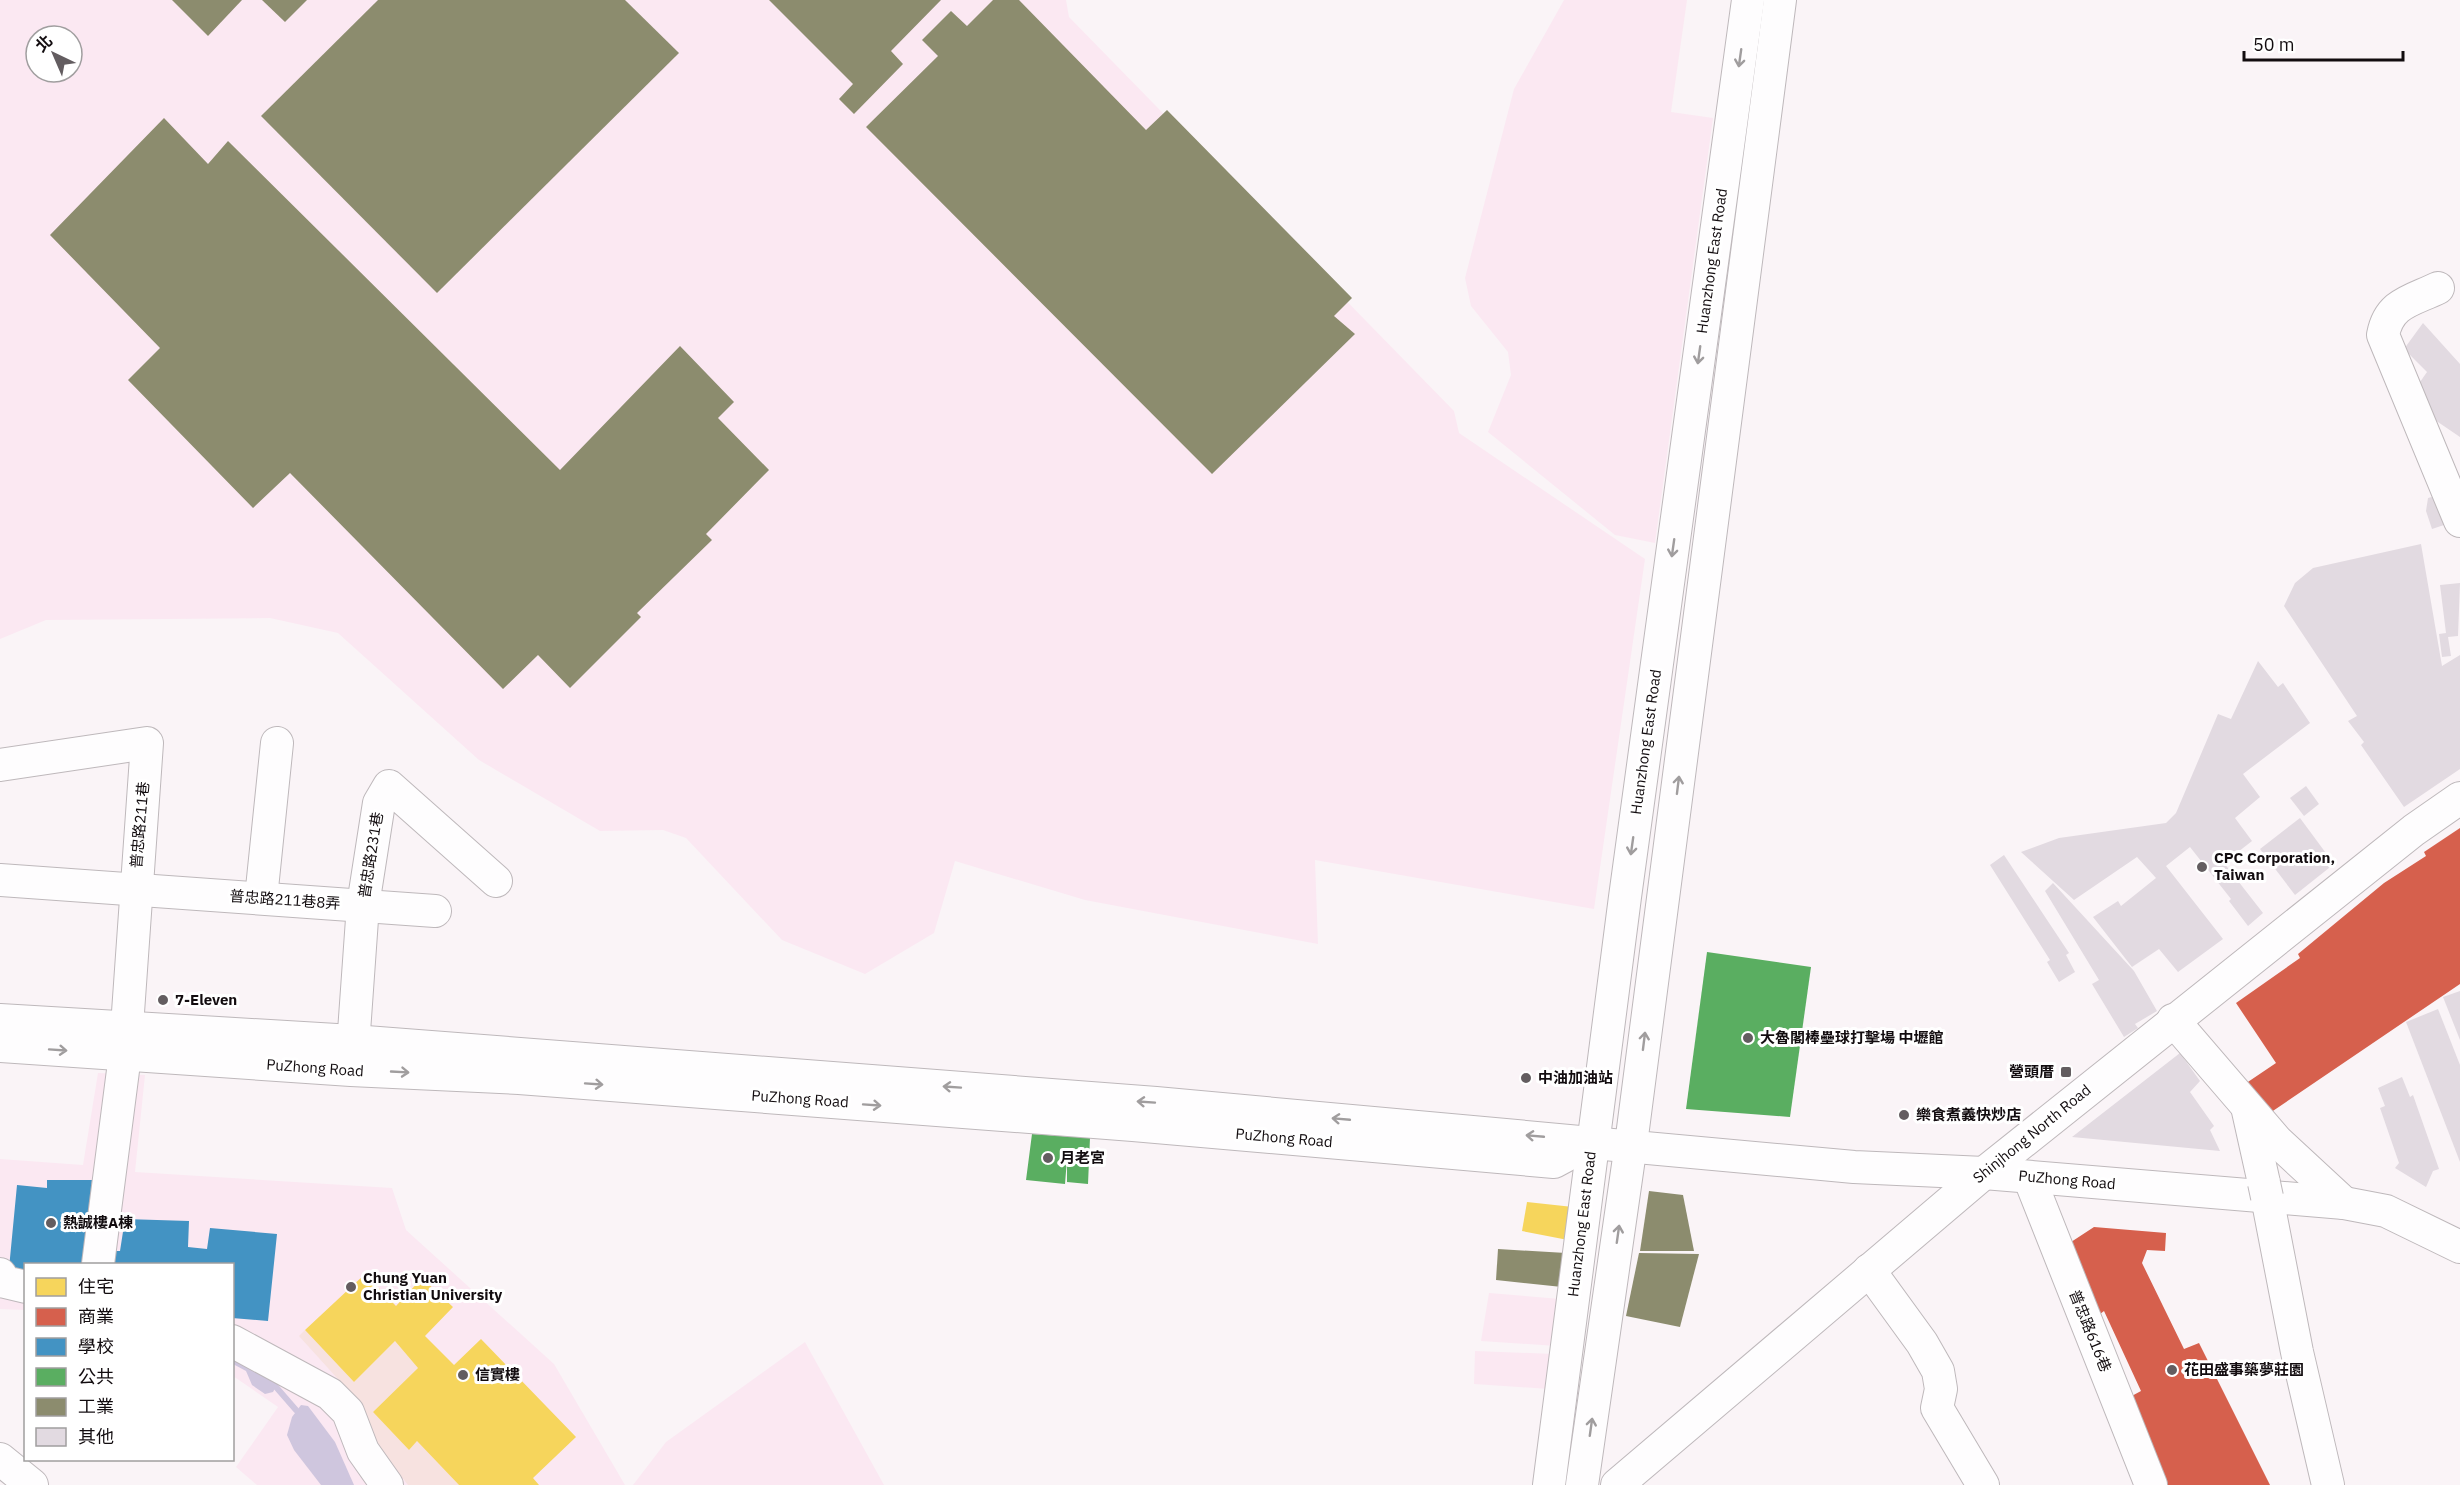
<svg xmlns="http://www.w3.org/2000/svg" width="2460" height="1485" font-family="'IBM Plex Sans','Noto Sans TC',sans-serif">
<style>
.built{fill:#fbe8f2;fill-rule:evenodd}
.green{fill:#f7e2e0}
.water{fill:#cfc6de}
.homes{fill:#f6d55c}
.shops{fill:#d6604d}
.schools{fill:#4393c3}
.public{fill:#5aae61}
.industry{fill:#8c8c6e}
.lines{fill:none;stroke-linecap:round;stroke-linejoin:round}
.stream{stroke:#cfc6de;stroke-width:6}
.building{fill:#e2dae1}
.minor-casing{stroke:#beb8bb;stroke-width:34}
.minor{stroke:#fefdfe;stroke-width:32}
.minor-bridge-casing{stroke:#beb8bb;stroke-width:34;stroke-linecap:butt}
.minor-bridge{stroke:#fefdfe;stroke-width:32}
.oneway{stroke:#a09d9e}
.poi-dot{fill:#635d60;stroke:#fff;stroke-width:2}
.labels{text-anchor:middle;stroke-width:6;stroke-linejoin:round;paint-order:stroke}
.street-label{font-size:15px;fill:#120c0f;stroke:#fff}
.poi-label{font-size:15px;font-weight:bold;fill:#120c0f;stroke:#fff;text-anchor:start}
</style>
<rect width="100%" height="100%" fill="#faf4f7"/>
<g class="built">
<path d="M 0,0 L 1066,0 L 1069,17 L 1454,411 L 1459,433 L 1645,559 L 1594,909 L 1315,860 L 1318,944 L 1085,900 L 955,861 L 934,933 L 865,974 L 782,940 L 686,838 L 663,830 L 600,831 L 479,760 L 338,633 L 270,618 L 46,620 L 0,639 ZM 36,36 L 72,36 L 72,72 L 36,72 Z"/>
<path d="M 1564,0 L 1687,0 L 1671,112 L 1713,118 L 1655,543 L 1615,535 L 1488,432 L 1511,375 L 1508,352 L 1471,306 L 1465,278 L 1514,89 Z"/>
<path d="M 98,1073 L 145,1075 L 135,1172 L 392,1188 L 406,1230 L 554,1364 L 625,1485 L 257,1485 L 236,1467 L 278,1407 L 233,1376 L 232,1264 L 26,1264 L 25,1310 L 0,1309 L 0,1159 L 83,1165 Z"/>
<path d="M 1489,1293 L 1561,1299 L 1556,1346 L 1481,1341 Z"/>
<path d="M 805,1342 L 884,1485 L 633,1485 L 666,1442 Z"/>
<path d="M 1475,1351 L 1554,1354 L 1549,1389 L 1474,1384 Z"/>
</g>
<path class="green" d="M 305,1330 L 354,1382 L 395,1341 L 418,1368 L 373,1412 L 409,1450 L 417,1441 L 459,1485 L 408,1485 L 378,1446 L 347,1389 L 299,1336 Z"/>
<g class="water">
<path d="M 232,1357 L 278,1383 L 273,1392 L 265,1394 L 252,1385 L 246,1371 L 233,1364 Z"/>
<path d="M 301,1405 L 308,1406 L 335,1442 L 354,1485 L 321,1485 L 294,1450 L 287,1435 L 292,1417 Z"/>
</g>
<g class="homes">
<path d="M 1527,1202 L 1573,1207 L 1568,1240 L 1522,1231 Z"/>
<path d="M 365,1274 L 396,1306 L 422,1278 L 453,1307 L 425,1336 L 454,1365 L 481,1339 L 576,1437 L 533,1478 L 539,1485 L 459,1485 L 417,1441 L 409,1450 L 373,1412 L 418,1368 L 395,1341 L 354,1382 L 305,1330 Z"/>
</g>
<g class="shops">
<path d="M 2460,828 L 2460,984 L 2258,1121 L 2236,1090 L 2276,1063 L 2236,1003 L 2300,958 L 2298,954 L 2384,883 L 2426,856 L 2424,852 Z"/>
<path d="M 2094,1227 L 2166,1233 L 2165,1251 L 2147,1250 L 2142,1263 L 2184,1349 L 2199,1343 L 2270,1485 L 2162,1485 L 2128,1398 L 2141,1391 L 2104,1311 L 2100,1314 L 2068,1244 Z"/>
</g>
<path class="schools" d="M 47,1180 L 92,1180 L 87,1257 L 109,1251 L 120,1251 L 125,1219 L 189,1221 L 188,1247 L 207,1249 L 210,1228 L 277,1234 L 268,1321 L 232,1318 L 232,1264 L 26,1264 L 26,1280 L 8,1279 L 17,1185 L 47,1188 Z"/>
<g class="public">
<path d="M 1707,952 L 1811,967 L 1790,1117 L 1686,1109 Z"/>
<path d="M 1032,1134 L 1090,1138 L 1088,1184 L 1067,1182 L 1067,1159 L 1065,1184 L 1026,1180 Z"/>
</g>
<g class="industry">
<path d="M 172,0 L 242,0 L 208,36 Z"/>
<path d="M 262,0 L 307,0 L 285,22 Z"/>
<path d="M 378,0 L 625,0 L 679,53 L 437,293 L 261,116 Z"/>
<path d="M 769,0 L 941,0 L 891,51 L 903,64 L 854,114 L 839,99 L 853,84 Z"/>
<path d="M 993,0 L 1019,0 L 1146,130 L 1167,110 L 1352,298 L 1334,316 L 1355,334 L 1212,474 L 866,127 L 938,56 L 922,40 L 951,11 L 967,26 Z"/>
<path d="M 164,118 L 208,164 L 228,141 L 560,470 L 680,346 L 734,402 L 718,418 L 769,470 L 706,534 L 712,540 L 637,613 L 641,617 L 570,688 L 538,655 L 503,689 L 290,473 L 253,508 L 128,380 L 160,348 L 50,235 Z"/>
<path d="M 1649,1191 L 1683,1195 L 1694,1251 L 1640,1251 Z"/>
<path d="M 1498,1249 L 1566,1253 L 1562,1287 L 1496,1280 Z"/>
<path d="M 1639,1253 L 1699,1254 L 1680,1327 L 1626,1316 Z"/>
</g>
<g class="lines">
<path class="stream" d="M 276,1387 L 296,1410"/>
</g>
<g class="building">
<path d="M 2423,323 L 2460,364 L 2460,437 L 2435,420 L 2411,395 L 2427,372 L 2404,349 Z"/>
<path d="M 2439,495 L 2450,523 L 2432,529 L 2426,511 L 2428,498 Z"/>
<path d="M 2421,544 L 2442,666 L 2460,655 L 2460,769 L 2404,807 L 2361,745 L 2364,742 L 2348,721 L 2357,716 L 2284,606 L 2295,583 L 2313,568 Z"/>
<path d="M 2460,583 L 2458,636 L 2448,637 L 2451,656 L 2442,657 L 2439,634 L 2446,633 L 2440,585 Z"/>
<path d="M 2258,661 L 2278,687 L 2283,683 L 2310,723 L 2243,774 L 2260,797 L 2235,818 L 2252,841 L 2224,863 L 2263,913 L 2248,926 L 2229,901 L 2231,899 L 2190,847 L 2166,866 L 2223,939 L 2178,972 L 2159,949 L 2132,967 L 2093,917 L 2118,901 L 2121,906 L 2156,878 L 2137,857 L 2074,900 L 2021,852 L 2059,838 L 2166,823 L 2176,813 L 2218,714 L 2231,719 Z"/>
<path d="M 2306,786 L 2319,804 L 2304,816 L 2290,798 Z"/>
<path d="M 2300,818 L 2334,864 L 2295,895 L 2260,849 Z"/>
<path d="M 2004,855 L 2069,953 L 2066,955 L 2075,972 L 2059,982 L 2047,962 L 2050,960 L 1990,865 Z"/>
<path d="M 2053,883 L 2134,971 L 2157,1011 L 2135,1024 L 2138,1028 L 2124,1037 L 2092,984 L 2099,980 L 2045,891 Z"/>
<path d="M 2460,991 L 2460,1040 L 2443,997 Z"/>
<path d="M 2438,1009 L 2460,1065 L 2460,1162 L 2406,1022 Z"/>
<path d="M 2180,1053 L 2200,1081 L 2190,1092 L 2214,1126 L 2210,1130 L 2220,1151 L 2072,1137 Z"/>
<path d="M 2402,1077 L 2410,1097 L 2413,1095 L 2439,1169 L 2433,1171 L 2426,1187 L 2395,1168 L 2399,1163 L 2380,1108 L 2385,1106 L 2378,1088 Z"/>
</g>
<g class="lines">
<defs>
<g id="minor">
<path d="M 2438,288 C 2411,301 2389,303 2383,335 L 2460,521"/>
<path d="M 0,765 L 147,743 L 125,1055 L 98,1264"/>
<path d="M 0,880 L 435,911"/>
<path d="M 261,898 L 277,743"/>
<path d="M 0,1020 L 353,1041 L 1156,1103 L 1854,1167 L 1984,1173 L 2344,1203 L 2386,1211 L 2460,1247"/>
<path d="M 2173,1020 L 2277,1141 L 2344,1203"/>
<path d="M 0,1046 L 351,1070 L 519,1078 L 1133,1125 L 1554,1162 L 1593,1141"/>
<path d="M 352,1060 L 363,905 L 379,803 L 389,786 L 496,881"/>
<path d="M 2248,1111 L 2264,1183"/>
<path d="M 2029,1177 L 2151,1485"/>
<path d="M 2267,1197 L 2297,1352 L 2328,1485"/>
<path d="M 1869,1270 L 1922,1343 L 1938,1371 L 1941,1389 L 1937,1408 L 1983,1485"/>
<path d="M 0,1274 L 5,1282 L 26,1287"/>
<path d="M 232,1341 L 330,1394 L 348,1412 L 363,1451 L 387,1485"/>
<path d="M 0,1459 L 32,1485"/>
<path d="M 1549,1485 L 1625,897 L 1748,0"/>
<path d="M 1582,1485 L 1631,1144 L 1780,0"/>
<path d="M 1617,1485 L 1984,1173 L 2414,830 L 2460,798"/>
</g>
</defs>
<use href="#minor" class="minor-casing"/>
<use href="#minor" class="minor"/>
<defs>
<path id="minor-bridge" d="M 2264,1183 L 2267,1197"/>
</defs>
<use href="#minor-bridge" class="minor-bridge-casing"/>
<use href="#minor-bridge" class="minor-bridge"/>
</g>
<defs><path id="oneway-shaft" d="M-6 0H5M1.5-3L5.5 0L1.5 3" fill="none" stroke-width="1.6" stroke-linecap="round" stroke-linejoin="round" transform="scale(1.5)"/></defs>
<g class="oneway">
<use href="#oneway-shaft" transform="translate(1740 58) rotate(98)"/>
<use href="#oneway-shaft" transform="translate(1699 355) rotate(98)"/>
<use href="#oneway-shaft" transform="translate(1673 548) rotate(98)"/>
<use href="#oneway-shaft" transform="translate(1678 785) rotate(-83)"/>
<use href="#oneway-shaft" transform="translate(1632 846) rotate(98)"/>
<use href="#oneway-shaft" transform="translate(1644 1041) rotate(-83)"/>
<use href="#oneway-shaft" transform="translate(58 1050) rotate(4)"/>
<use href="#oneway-shaft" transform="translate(400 1072) rotate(3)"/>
<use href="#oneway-shaft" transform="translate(594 1084) rotate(4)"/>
<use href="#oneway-shaft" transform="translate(952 1087) rotate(-176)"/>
<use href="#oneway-shaft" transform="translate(1146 1102) rotate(-176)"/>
<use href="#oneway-shaft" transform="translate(872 1105) rotate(4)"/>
<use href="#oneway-shaft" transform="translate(1341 1119) rotate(-175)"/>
<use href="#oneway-shaft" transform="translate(1535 1136) rotate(-175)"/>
<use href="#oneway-shaft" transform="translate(1618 1234) rotate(-82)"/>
<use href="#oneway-shaft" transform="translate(1591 1427) rotate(-82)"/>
</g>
<g class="poi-dot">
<circle cx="2202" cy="867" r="6"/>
<circle cx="163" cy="1000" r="6"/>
<circle cx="1748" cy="1038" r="6"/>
<rect x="2060" y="1066" width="12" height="12" rx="3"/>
<circle cx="1526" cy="1078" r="6"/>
<circle cx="1904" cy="1115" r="6"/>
<circle cx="1048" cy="1158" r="6"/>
<circle cx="51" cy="1223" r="6"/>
<circle cx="351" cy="1287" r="6"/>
<circle cx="2172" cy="1370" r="6"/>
<circle cx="463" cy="1375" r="6"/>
</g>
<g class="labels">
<g class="street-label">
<text transform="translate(1712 261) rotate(-82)" y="5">Huanzhong East Road</text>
<text transform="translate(1646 742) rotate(-82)" y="5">Huanzhong East Road</text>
<text transform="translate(140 825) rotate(-85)" y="5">普忠路211巷</text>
<text transform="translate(371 855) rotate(-81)" y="5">普忠路231巷</text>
<text transform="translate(285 900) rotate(4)" y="5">普忠路211巷8弄</text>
<text transform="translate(315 1068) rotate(4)" y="5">PuZhong Road</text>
<text transform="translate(800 1099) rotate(4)" y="5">PuZhong Road</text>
<text transform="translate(2032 1134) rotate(-39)" y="5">Shinjhong North Road</text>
<text transform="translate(1284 1138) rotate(5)" y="5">PuZhong Road</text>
<text transform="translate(2067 1180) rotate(5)" y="5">PuZhong Road</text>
<text transform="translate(1582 1224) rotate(-83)" y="5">Huanzhong East Road</text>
<text transform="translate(2090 1331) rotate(68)" y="5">普忠路616巷</text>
</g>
<g class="poi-label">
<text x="2214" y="863">CPC Corporation,<tspan x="2214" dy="17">Taiwan</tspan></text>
<text x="175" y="1005">7-Eleven</text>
<text x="1760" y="1043">大魯閣棒壘球打擊場 中壢館</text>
<text x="2054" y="1077" text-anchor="end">營頭厝</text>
<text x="1538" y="1083">中油加油站</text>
<text x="1916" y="1120">樂食煮義快炒店</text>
<text x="1060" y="1163">月老宮</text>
<text x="63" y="1228">熱誠樓A棟</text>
<text x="363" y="1283">Chung Yuan<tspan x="363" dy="17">Christian University</tspan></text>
<text x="2184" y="1375">花田盛事築夢莊園</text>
<text x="475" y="1380">信實樓</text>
</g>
</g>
<rect x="24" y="1263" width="210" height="198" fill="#ffffff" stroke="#a09e9f" stroke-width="1.5"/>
<rect x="36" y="1278" width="30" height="18" fill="#f6d55c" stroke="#a09e9f" stroke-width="1.5"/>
<text x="78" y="1293" font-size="18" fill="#120c0f">住宅</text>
<rect x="36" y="1308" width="30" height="18" fill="#d6604d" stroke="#a09e9f" stroke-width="1.5"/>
<text x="78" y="1323" font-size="18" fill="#120c0f">商業</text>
<rect x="36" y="1338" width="30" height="18" fill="#4393c3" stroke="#a09e9f" stroke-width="1.5"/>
<text x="78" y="1353" font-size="18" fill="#120c0f">學校</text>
<rect x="36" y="1368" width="30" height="18" fill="#5aae61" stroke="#a09e9f" stroke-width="1.5"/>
<text x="78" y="1383" font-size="18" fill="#120c0f">公共</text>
<rect x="36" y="1398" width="30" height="18" fill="#8c8c6e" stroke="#a09e9f" stroke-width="1.5"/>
<text x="78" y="1413" font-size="18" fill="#120c0f">工業</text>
<rect x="36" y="1428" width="30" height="18" fill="#e2dae1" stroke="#a09e9f" stroke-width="1.5"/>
<text x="78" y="1443" font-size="18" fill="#120c0f">其他</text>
<g transform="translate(54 54) rotate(316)"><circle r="28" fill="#ffffff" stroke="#a09e9f" stroke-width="1.5"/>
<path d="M0-4.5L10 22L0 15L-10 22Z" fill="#635d60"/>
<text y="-9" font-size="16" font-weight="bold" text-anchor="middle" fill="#120c0f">北</text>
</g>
<path d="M2244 51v9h159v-9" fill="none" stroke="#120c0f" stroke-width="3"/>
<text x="2253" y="51" font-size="18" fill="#120c0f" stroke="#ffffff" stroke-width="4.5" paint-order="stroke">50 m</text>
</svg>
